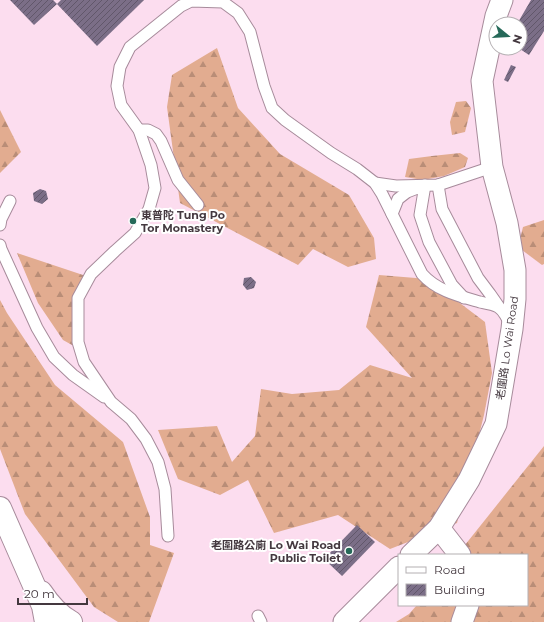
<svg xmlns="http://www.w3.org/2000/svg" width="544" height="622" font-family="Montserrat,'Noto Sans TC',sans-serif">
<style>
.forest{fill:url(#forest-firs)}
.building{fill:url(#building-hatch)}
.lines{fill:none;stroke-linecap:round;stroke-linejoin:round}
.service-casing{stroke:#a78b9b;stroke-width:13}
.minor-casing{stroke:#a78b9b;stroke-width:23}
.tertiary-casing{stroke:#a78b9b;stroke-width:24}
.service{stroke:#fff;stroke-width:11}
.minor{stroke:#fff;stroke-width:21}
.tertiary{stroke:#fff;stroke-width:22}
.poi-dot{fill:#266959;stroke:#fff;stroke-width:1.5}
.labels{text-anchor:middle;stroke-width:4;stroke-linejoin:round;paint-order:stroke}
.poi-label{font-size:11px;font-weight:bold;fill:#44383f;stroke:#fff;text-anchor:start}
.street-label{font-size:11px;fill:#44383f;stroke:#fff}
</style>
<defs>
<pattern id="forest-firs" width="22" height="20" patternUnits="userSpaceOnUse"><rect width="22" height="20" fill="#e2ac90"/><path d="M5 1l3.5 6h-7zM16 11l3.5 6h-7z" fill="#b98d77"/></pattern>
<pattern id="building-hatch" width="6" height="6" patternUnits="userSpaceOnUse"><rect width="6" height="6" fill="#7b6e87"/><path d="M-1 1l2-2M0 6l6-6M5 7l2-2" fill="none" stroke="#61576a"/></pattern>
</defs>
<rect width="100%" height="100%" fill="#fcddef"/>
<g class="forest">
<path d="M 217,48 L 238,108 L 280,154 L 349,195 L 374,238 L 376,259 L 348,267 L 313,249 L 298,265 L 180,203 L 167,107 L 172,75 Z"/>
<path d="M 466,101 L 471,108 L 465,132 L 452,135 L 450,122 L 456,102 Z"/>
<path d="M 0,110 L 21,152 L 0,173 Z"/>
<path d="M 460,153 L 468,158 L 465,167 L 444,176 L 423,180 L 405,177 L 409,159 L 432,156 Z"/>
<path d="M 544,220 L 544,264 L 542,265 L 518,247 L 523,227 Z"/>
<path d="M 17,253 L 86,276 L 72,300 L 72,345 L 63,340 L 38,303 Z"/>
<path d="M 379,275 L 428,279 L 485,322 L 492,373 L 484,415 L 457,523 L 390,549 L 338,515 L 274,533 L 248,480 L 220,495 L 178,479 L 158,430 L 217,426 L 232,462 L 255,436 L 261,389 L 292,394 L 339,390 L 370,365 L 412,378 L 366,327 Z"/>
<path d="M 0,300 L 7,313 L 55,385 L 123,442 L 150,517 L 150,545 L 174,553 L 149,622 L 118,622 L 94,607 L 25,514 L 0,449 Z"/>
<path d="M 544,446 L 544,622 L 396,622 L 409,614 L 417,605 L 527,605 L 527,555 L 457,555 Z"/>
</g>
<g class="building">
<path d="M 10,0 L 53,0 L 57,4 L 34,25 Z"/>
<path d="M 61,0 L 144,0 L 97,46 L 57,4 Z"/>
<path d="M 531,0 L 544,0 L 544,31 L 529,55 L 520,49 L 520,24 L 517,24 Z"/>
<path d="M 511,65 L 516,67 L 508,82 L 504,80 Z"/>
<path d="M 40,189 L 46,191 L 48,199 L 42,204 L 34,201 L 33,193 Z"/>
<path d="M 251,277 L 256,282 L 254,288 L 247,290 L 243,285 L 244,278 Z"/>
<path d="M 357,525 L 375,542 L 342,576 L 324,559 Z"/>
</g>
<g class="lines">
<defs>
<g id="service">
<path d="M 139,130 L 148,130 L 156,134 L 161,141 L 178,180 L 198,205"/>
<path d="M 375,183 L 396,186 L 438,185 L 492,167"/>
<path d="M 438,185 L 442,209 L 478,278 L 490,294 L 499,307"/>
<path d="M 392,214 L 398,199 L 407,192 L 425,185 L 420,215 L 429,242 L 452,285 L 464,298"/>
<path d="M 0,225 L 1,219 L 10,201"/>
<path d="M 0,245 L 1,249 L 37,328 L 54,357 L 73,375 L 104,397"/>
<path d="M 168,536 L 165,489 L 158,462 L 146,439 L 131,419 L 111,402 L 84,362 L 78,342 L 78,298 L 91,274 L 115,251 L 135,233 L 149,209 L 155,188 L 151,165 L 139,130 L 121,105 L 117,86 L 120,67 L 130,47 L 181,6 L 191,1 L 223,2 L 238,13 L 250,32 L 264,86 L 272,108 L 285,120 L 331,153 L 357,169 L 375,183 L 382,194 L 422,274 C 437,291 459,296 480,302 C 485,303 493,304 498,307 C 503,310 508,319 510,325"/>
<path d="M 258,616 L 261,622"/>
</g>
<g id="minor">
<path d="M 439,528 L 460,555"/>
<path d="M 411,555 L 439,528 L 469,480 L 496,424 L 512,329 L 515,299 L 515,270 L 507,223 L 492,167 L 482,81 L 496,16 L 502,0"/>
<path d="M 344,622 L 399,567"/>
<path d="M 462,622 L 468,605"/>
</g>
<g id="tertiary">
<path d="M 0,508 L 43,606 L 46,622"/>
<path d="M 41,592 C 49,604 58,615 71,622"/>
</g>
</defs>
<use href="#service" class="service-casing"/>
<use href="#minor" class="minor-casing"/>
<use href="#tertiary" class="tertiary-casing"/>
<use href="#service" class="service"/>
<use href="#minor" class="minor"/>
<use href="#tertiary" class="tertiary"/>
</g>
<g class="poi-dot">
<circle cx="133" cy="221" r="4"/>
<circle cx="349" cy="551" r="4"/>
</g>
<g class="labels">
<g class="poi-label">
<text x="141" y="219">東普陀 Tung Po<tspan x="141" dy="13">Tor Monastery</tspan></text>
<text x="341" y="549" text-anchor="end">老圍路公廁 Lo Wai Road<tspan x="341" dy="13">Public Toilet</tspan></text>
</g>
<g class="street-label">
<text transform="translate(507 348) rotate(-82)" y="4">老圍路 Lo Wai Road</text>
</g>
</g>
<rect x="398" y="554" width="130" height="52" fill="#ffffff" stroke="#b4afb2"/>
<rect x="406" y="567" width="20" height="6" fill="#ffffff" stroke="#b4afb2"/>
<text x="434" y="574" font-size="12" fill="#44383f">Road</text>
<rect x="406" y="584" width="20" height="12" fill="url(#building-hatch)" stroke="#b4afb2"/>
<text x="434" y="594" font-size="12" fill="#44383f">Building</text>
<g transform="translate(508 36) rotate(108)"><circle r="19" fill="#ffffff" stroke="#b4afb2"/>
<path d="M0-3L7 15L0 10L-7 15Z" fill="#266959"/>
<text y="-6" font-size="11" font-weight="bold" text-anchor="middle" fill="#44383f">N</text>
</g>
<path d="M18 598v6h69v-6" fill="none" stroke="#44383f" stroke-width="2"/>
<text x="24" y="598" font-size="12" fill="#44383f" stroke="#ffffff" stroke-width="3" paint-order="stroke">20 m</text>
</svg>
